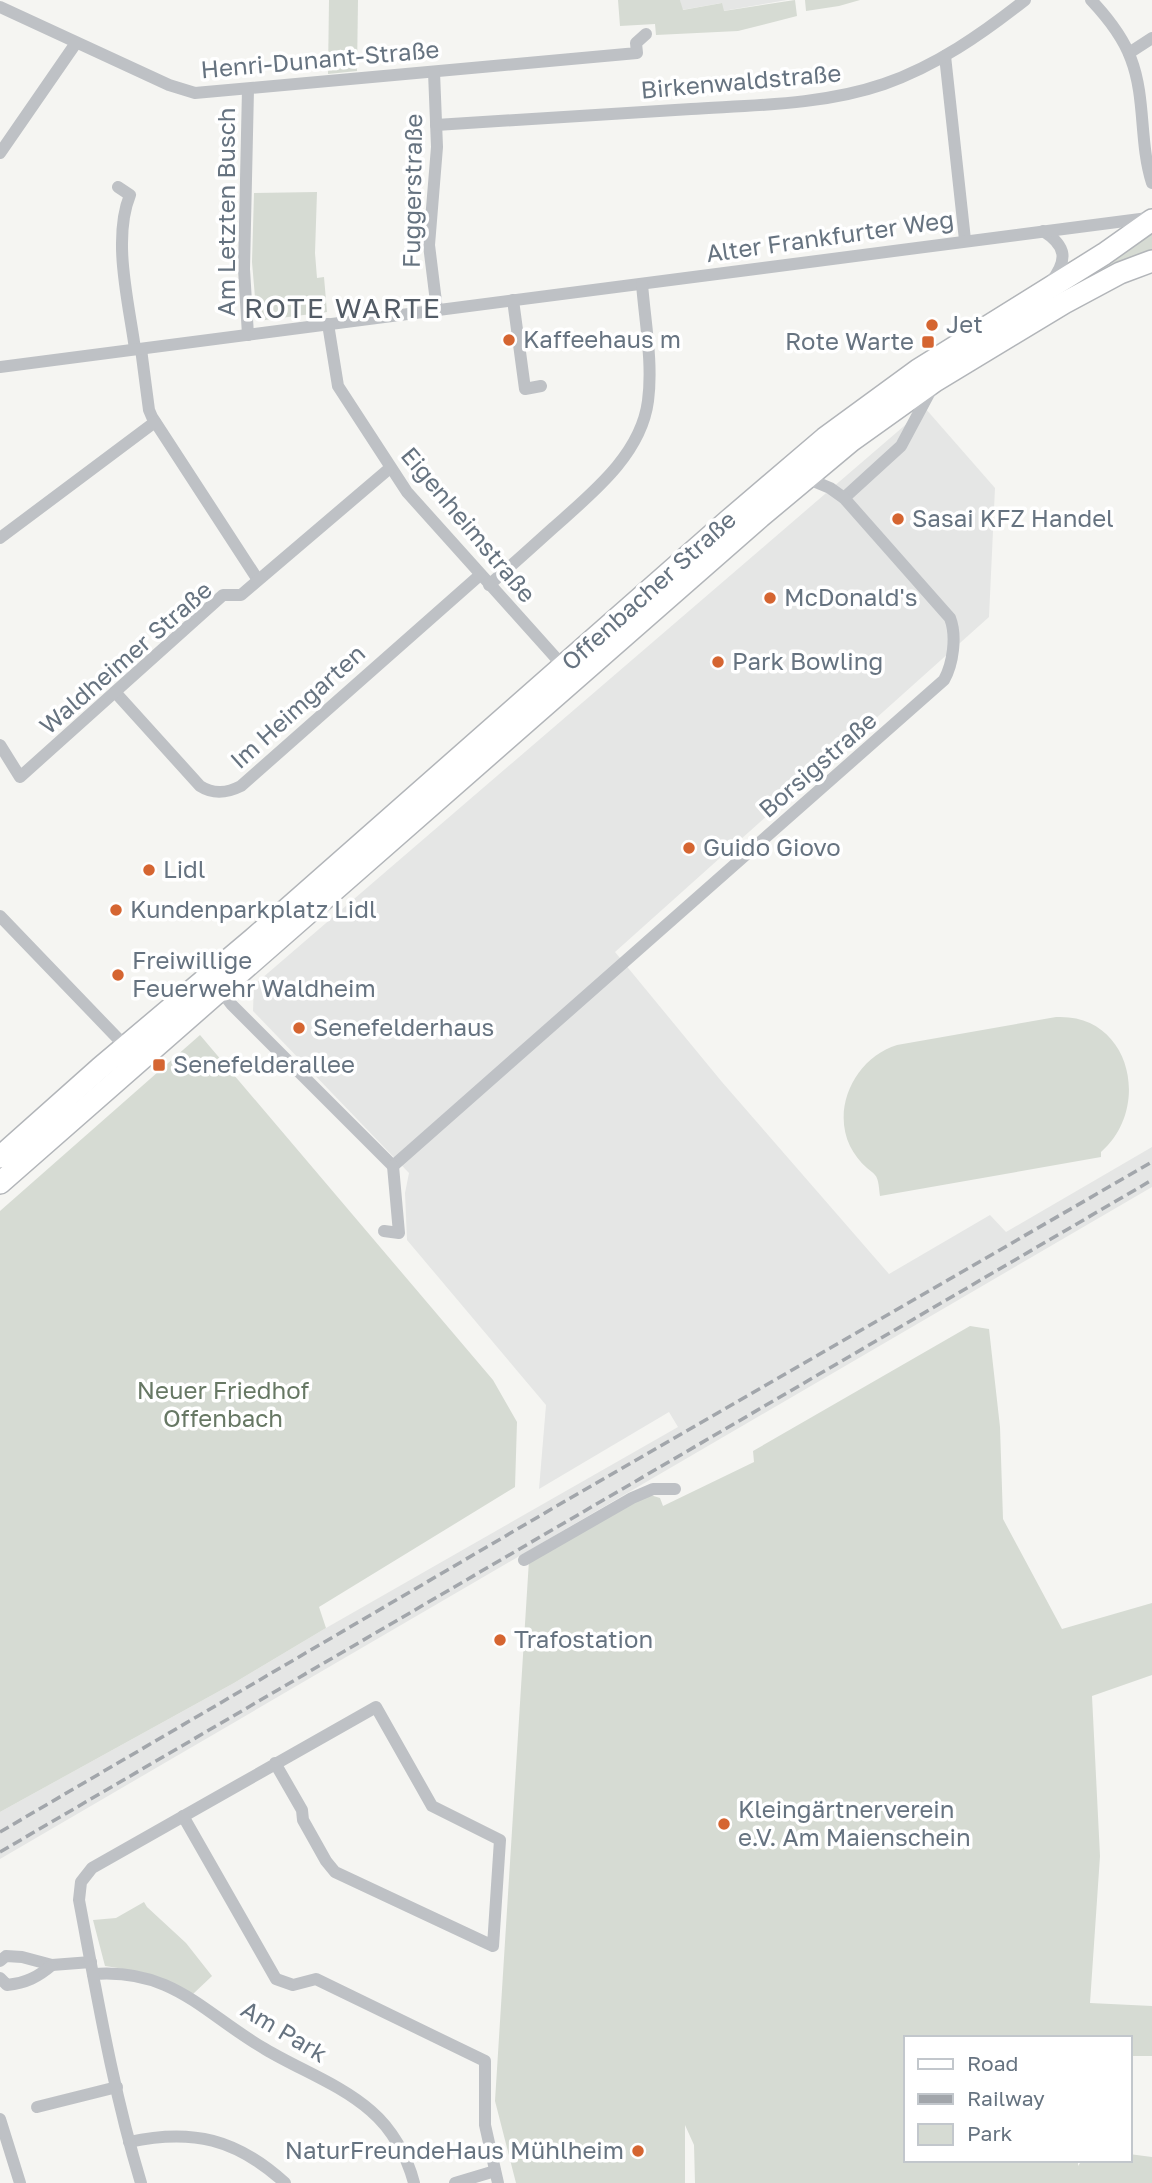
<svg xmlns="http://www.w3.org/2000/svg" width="1152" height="2183" font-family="'Golos Text',sans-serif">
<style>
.built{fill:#e5e6e5}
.green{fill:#d6dbd3}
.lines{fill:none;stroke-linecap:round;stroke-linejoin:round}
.primary-casing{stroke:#b2b5b9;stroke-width:24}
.minor{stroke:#bec1c5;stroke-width:12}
.primary{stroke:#fff;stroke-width:21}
.rail{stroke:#a2a6ab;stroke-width:3.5;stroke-dasharray:10 5;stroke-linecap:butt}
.poi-dot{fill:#d56531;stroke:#fff;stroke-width:2.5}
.labels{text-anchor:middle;stroke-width:7;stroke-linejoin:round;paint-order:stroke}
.street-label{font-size:24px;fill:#667380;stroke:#fff}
.poi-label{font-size:24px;fill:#667380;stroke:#fff;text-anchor:start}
.park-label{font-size:24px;fill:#677864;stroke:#fff}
.quarter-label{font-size:28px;letter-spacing:2px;fill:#535c66;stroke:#fff}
</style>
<rect width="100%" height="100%" fill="#f5f5f2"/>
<g class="built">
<path d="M 680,0 L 787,0 L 723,11 L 721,3 L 682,10 Z"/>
<path d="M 925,408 L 995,488 L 989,617 L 615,952 L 722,1082 L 889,1274 L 990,1215 L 1006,1232 L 1152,1147 L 1152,1187 L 0,1859 L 0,1812 L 234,1683 L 326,1628 L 678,1427 L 669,1412 L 539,1489 L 546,1405 L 407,1240 L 405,1193 L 409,1173 L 253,1011 L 254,985 Z"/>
</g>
<g class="green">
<path d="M 329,0 L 358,0 L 357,71 L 328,74 Z"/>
<path d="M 618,0 L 680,0 L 683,10 L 722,3 L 724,11 L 795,0 L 797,16 L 738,31 L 656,35 L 655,24 L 620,26 Z"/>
<path d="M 805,0 L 860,0 L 839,6 L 806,11 Z"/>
<path d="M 317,192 L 315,253 L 317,278 L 324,277 L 327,312 L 257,321 L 252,262 L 254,193 Z"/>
<path d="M 1152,231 L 1152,252 L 1083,282 L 1081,278 Z"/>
<path d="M 1056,1017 C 1131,1013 1152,1108 1101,1152 L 1101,1157 L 880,1196 C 879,1190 879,1179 875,1175 C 873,1172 869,1170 867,1168 C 860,1162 854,1154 850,1146 C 831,1106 857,1057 897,1045 Z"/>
<path d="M 200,1035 L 493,1380 L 517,1422 L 515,1487 L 319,1607 L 326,1628 L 234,1683 L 0,1812 L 0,1211 Z"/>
<path d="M 970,1326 L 989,1329 L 1000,1427 L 1003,1519 L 1062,1629 L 1152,1603 L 1152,1675 L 1092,1696 L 1100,1856 L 1090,2003 L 1152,2006 L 1152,2056 L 1129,2056 L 1129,2038 L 905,2038 L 905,2160 L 1078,2160 L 1078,2166 L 1082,2160 L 1129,2160 L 1129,2154 L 1152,2157 L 1152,2183 L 695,2183 L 694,2145 L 685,2125 L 685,2183 L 516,2183 L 495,2101 L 529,1560 L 647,1494 L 660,1498 L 663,1506 L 754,1462 L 753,1451 Z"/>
<path d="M 144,1902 L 147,1907 L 186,1943 L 212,1976 L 193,1994 C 161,1977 141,1971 105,1966 L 93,1920 L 116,1918 Z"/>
</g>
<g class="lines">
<defs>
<g id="primary">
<path d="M 0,1157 L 100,1068 L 253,939 L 729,520 L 825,438 L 918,370 L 1104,254 L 1152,220"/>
<path d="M 0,1183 L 760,517 L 851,441 L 935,381 L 1064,303 L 1120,273 L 1152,261"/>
</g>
</defs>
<use href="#primary" class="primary-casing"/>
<g class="minor">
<path d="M 1091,0 C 1107,17 1123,37 1131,59 C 1146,98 1139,142 1152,183"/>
<path d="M 0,7 L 169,85 L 195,93 L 637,53 L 636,43 L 646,34"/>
<path d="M 1129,53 L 1152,38"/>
<path d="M 945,56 L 965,240"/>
<path d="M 434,72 L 437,147 L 429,245 L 437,310"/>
<path d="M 436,125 C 521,120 606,115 691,109 C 755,105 823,105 884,84 C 936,66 982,34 1025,0"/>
<path d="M 0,153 L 76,43"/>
<path d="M 118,187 L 130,195 C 112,239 129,304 135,349"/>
<path d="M 1043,231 C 1067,246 1068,260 1051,282"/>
<path d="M 513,300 L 525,389 L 541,386"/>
<path d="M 328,324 L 338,386 L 407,492 L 564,667"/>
<path d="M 248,335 L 244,269 L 248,89"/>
<path d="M 141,349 L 149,410 L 152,417 L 258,580"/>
<path d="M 0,367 L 1148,218"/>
<path d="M 844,498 L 901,446 L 932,388"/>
<path d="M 0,538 L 155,422"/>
<path d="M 489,585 C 511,566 532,547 553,528 C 591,494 641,455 648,401 C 653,363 645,322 642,284"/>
<path d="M 115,692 L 200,786 C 214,795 227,793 241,786 L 480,575"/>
<path d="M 0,745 L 20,777 L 223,595 L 241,595 L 390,468"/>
<path d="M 0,916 L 126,1047"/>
<path d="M 218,987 L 232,1005 L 393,1166"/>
<path d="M 393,1166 L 944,680 C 953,664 957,636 950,618 L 844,498 L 830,488 L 806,478"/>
<path d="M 384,1231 L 399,1233 L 393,1166"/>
<path d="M 524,1560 L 632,1498 L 653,1489 L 675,1489"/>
<path d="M 183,1816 L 276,1979 L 293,1985 L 316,1979 L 485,2061 L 485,2125 L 498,2183"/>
<path d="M 0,1961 L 6,1956 L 22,1957 L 52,1965 L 91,1962"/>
<path d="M 93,1974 C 173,1968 203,2013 265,2049 C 300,2070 340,2084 371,2111 C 392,2129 407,2156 414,2183"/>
<path d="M 0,1978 L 7,1985 C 26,1983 38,1977 52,1965"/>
<path d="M 37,2107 L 117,2087"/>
<path d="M 0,2119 L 20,2183"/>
<path d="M 129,2142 C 192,2128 237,2139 285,2183"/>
<path d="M 141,2183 C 113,2091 97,1995 79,1900 L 81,1882 L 92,1868 L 376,1707 L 432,1806 L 500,1840 L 493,1946 L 335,1872 L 326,1861 L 303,1820 L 302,1810 L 275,1763"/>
<path d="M 455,2183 L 495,2171"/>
</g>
<use href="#primary" class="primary"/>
<g class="rail">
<path d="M 0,1832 L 555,1507 L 1152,1162"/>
<path d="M 0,1852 L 1152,1180"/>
</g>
</g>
<g class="poi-dot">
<circle cx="932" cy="325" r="7"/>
<circle cx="509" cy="340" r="7"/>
<rect x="921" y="335" width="14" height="14" rx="3.5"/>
<circle cx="898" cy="519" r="7"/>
<circle cx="770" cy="598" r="7"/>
<circle cx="718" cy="662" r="7"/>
<circle cx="689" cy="848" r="7"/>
<circle cx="149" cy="870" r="7"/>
<circle cx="116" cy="910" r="7"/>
<circle cx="118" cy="975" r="7"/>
<circle cx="299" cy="1028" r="7"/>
<rect x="152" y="1058" width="14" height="14" rx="3.5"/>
<circle cx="500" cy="1640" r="7"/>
<circle cx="724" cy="1824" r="7"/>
<circle cx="638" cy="2151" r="7"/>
</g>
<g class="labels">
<g class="street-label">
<text transform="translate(320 60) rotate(-5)" y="8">Henri-Dunant-Straße</text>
<text transform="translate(741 82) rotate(-5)" y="8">Birkenwaldstraße</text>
<text transform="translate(413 191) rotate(-89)" y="8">Fuggerstraße</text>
<text transform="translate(227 212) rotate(-90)" y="8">Am Letzten Busch</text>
<text transform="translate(830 237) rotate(-8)" y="8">Alter Frankfurter Weg</text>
<text transform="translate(468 525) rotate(50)" y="8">Eigenheimstraße</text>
<text transform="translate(649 591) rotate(-42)" y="8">Offenbacher Straße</text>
<text transform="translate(126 658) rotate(-41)" y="8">Waldheimer Straße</text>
<text transform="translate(298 707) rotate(-42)" y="8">Im Heimgarten</text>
<text transform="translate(818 765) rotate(-41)" y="8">Borsigstraße</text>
<text transform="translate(284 2032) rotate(31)" y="8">Am Park</text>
</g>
<g class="poi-label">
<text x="946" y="333">Jet</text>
<text x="523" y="348">Kaffeehaus m</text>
<text x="914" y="350" text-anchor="end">Rote Warte</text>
<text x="912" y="527">Sasai KFZ Handel</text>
<text x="784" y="606">McDonald's</text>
<text x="732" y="670">Park Bowling</text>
<text x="703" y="856">Guido Giovo</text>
<text x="163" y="878">Lidl</text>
<text x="130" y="918">Kundenparkplatz Lidl</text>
<text x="132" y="969">Freiwillige<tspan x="132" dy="28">Feuerwehr Waldheim</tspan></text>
<text x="313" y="1036">Senefelderhaus</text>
<text x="173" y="1073">Senefelderallee</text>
<text x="514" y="1648">Trafostation</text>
<text x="738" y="1818">Kleingärtnerverein<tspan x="738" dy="28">e.V. Am Maienschein</tspan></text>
<text x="624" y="2159" text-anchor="end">NaturFreundeHaus Mühlheim</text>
</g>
<g class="park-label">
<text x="223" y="1399">Neuer Friedhof<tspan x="223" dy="28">Offenbach</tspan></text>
</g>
<g class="quarter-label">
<text x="343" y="318">ROTE WARTE</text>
</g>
</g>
<rect x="904" y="2036" width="228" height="126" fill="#ffffff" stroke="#c2c7cc" stroke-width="2"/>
<rect x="918" y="2059" width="35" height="10" fill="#ffffff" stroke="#c2c7cc" stroke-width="2"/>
<text x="967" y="2071" font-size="21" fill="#667380">Road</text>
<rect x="918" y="2094" width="35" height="10" fill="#a2a6ab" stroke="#c2c7cc" stroke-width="2"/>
<text x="967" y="2106" font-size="21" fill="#667380">Railway</text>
<rect x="918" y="2124" width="35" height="21" fill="#d6dbd3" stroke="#c2c7cc" stroke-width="2"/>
<text x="967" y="2141" font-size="21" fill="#667380">Park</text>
</svg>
